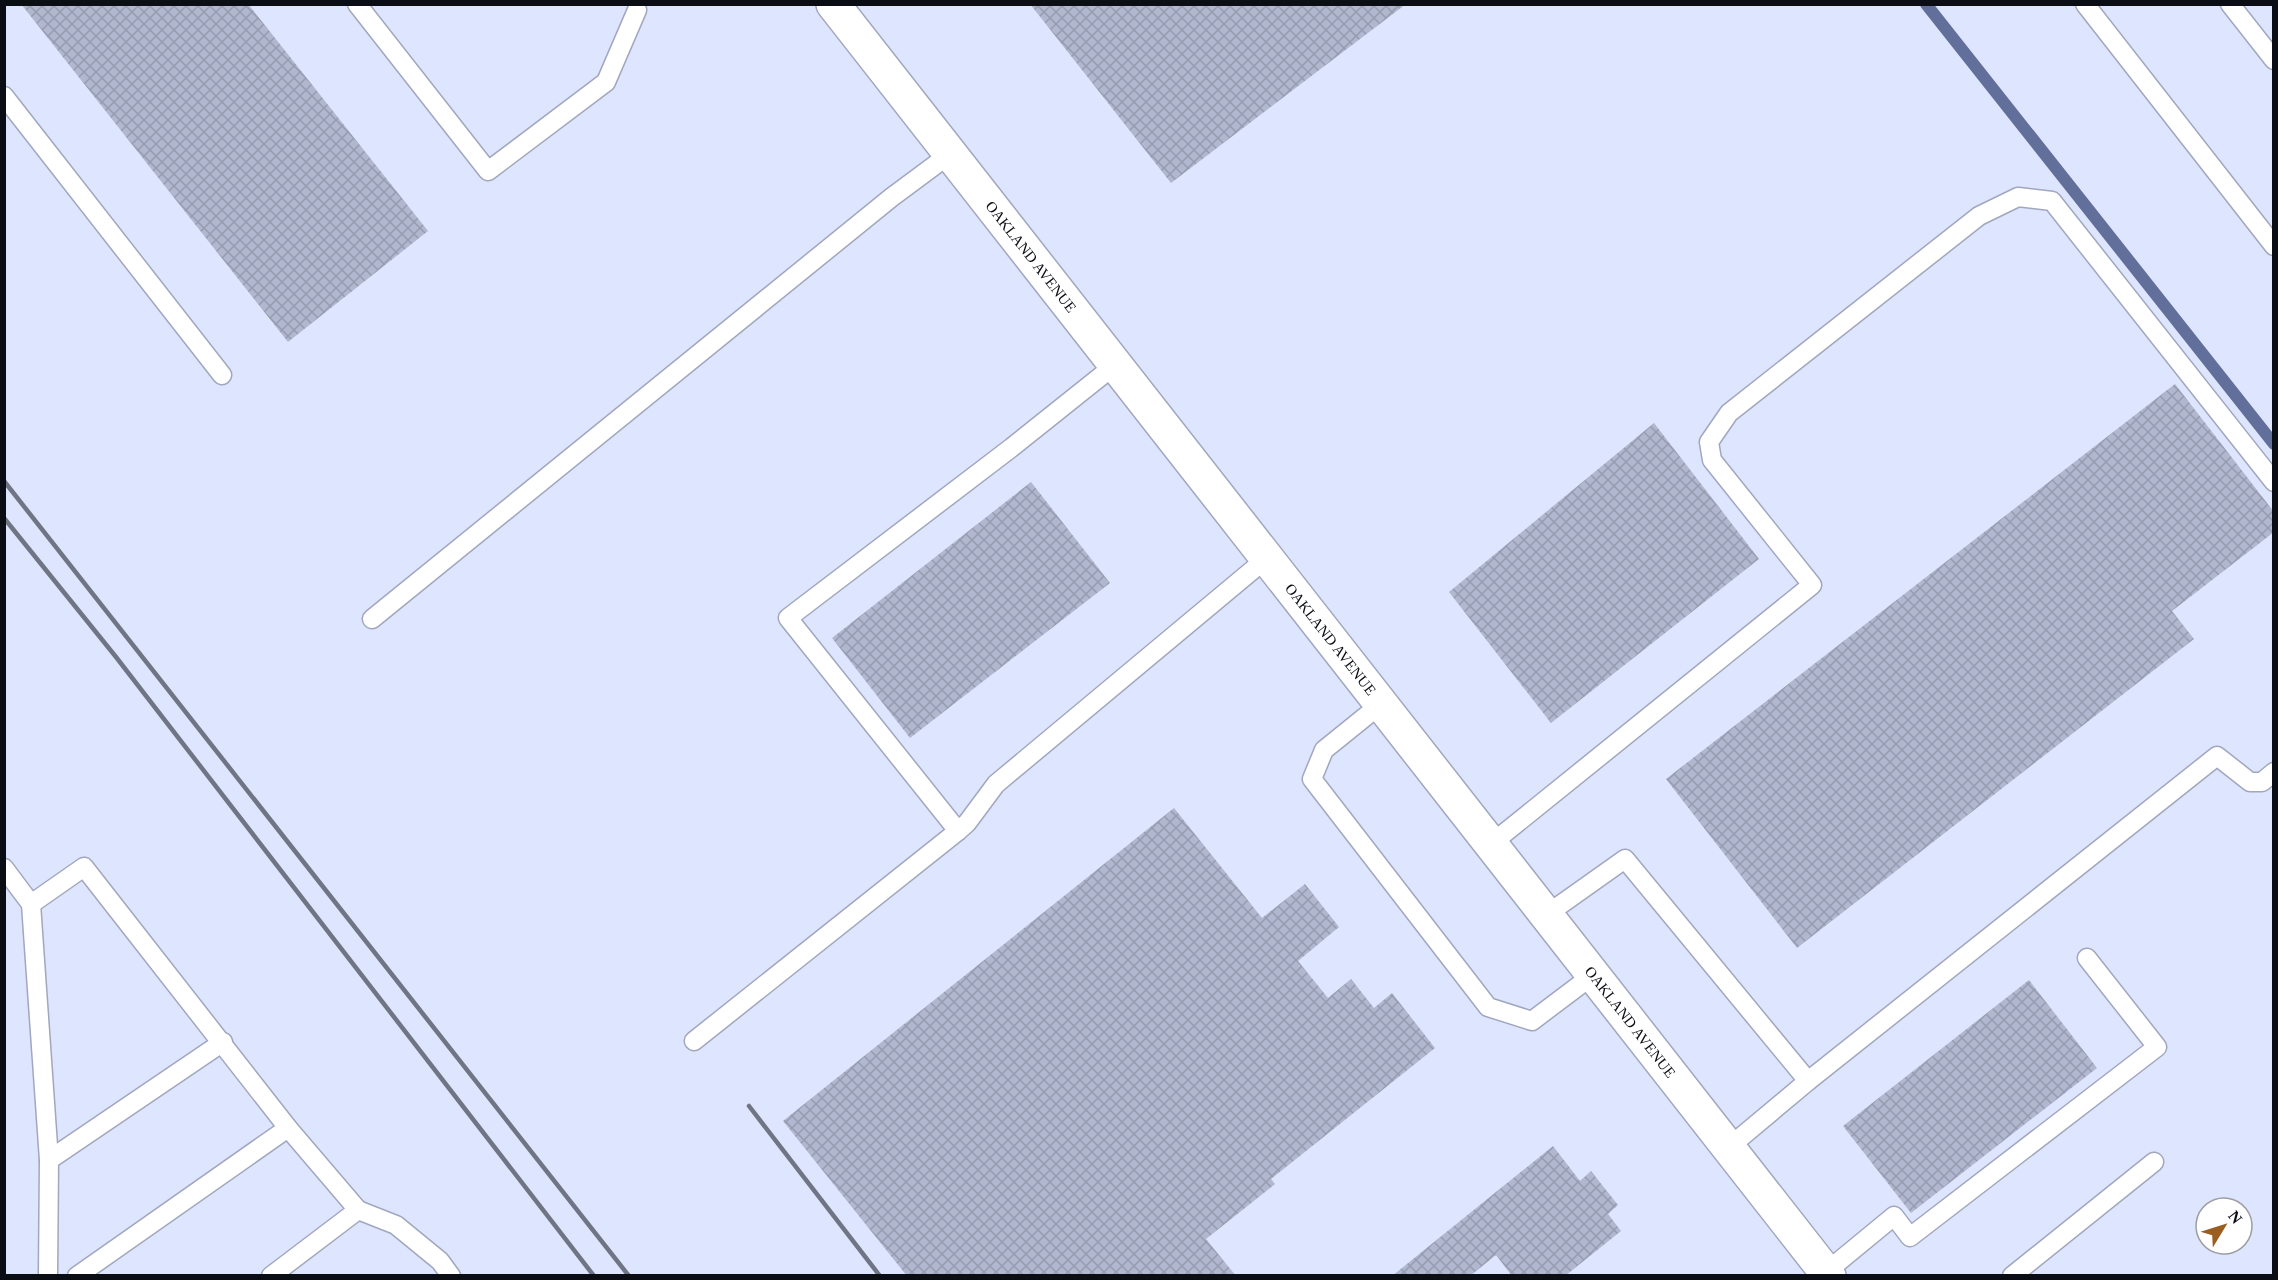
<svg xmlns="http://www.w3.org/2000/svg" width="2278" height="1280" font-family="'Times New Roman',serif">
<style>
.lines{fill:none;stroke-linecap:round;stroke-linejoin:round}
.stream{stroke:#626f9b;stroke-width:12}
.building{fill:url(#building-cross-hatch)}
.lane-casing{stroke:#a0a7be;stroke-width:21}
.street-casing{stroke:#a0a7be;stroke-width:36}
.lane{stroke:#fff;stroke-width:18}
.street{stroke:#fff;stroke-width:33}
.rail{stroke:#707585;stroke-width:4.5}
.labels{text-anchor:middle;stroke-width:4.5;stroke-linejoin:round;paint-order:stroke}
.street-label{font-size:15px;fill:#0b0d15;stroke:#fff}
</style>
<defs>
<pattern id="building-cross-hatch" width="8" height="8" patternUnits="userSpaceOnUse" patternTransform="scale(1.5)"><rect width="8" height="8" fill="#b0b7ce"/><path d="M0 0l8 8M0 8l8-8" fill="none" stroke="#969cb0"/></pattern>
</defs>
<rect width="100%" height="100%" fill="#dee5fe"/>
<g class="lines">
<path class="stream" d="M 1926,4 L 2274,444"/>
</g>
<g class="building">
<path d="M 21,4 L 248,4 L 428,231 L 288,342 Z"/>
<path d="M 1030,4 L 1406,4 L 1171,183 Z"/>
<path d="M 2175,384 L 2274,512 L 2274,532 L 2172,611 L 2194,639 L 1797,948 L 1666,779 Z"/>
<path d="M 1654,423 L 1759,559 L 1551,723 L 1449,592 Z"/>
<path d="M 1031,482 L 1110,583 L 910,738 L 832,638 Z"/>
<path d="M 1174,808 L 1262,918 L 1305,884 L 1339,927 L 1298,961 L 1328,998 L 1351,979 L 1374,1008 L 1392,993 L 1435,1048 L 1271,1179 L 1275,1184 L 1206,1239 L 1236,1276 L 907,1276 L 783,1121 Z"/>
<path d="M 2029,980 L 2097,1068 L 1911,1213 L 1843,1126 Z"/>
<path d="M 1553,1146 L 1580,1181 L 1591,1171 L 1618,1205 L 1608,1214 L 1621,1231 L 1565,1276 L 1512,1276 L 1496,1255 L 1470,1276 L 1392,1276 Z"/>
</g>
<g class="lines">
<defs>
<g id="lane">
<path d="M 357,4 L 488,171 L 606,82 L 637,10"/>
<path d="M 2085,4 L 2274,246"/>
<path d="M 2230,4 L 2274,60"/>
<path d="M 4,96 L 222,375"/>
<path d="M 372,619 L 892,197 L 950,154"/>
<path d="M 1381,704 L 1324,750 L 1312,779 L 1488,1007 L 1532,1021 L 1593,975"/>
<path d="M 958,831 L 788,618 L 1011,448 L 1115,365"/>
<path d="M 1491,844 L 1812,585 L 1712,460 L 1709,442 L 1729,413 L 1979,216 L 2018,197 L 2052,201 L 2274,482"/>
<path d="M 4,868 L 31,904 L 49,1160 L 48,1276"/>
<path d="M 31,904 L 84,867 L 288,1128 L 358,1210"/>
<path d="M 1546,915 L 1625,859 L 1808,1081 L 2217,756 L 2250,782 L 2262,782 L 2274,772"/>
<path d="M 694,1041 L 958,831 L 967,823 L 996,784 L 1267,558"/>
<path d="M 1728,1148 L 1808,1081"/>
<path d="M 49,1160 L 223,1042"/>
<path d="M 1826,1272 L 1894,1216 L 1910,1237 L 2157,1047 L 2087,958"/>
<path d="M 77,1276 L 288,1128"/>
<path d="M 271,1276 L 358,1210 L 396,1225 L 440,1261 L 451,1276"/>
<path d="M 2012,1276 L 2154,1162"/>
</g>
<g id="street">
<path id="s1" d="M 833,4 L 1829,1276"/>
</g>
</defs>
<use href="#lane" class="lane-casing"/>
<use href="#street" class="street-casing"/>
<use href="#lane" class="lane"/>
<use href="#street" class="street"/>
<g class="rail">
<path d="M 4,481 L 629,1276"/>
<path d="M 4,518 L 116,657 L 594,1276"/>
<path d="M 749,1106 L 880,1276"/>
</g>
</g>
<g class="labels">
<g class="street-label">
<text dy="5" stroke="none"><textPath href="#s1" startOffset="321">OAKLAND AVENUE</textPath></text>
<text dy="5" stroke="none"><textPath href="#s1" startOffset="807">OAKLAND AVENUE</textPath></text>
<text dy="5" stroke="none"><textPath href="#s1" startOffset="1293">OAKLAND AVENUE</textPath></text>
</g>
</g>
<rect width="2278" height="1280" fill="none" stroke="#0b0d15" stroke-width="12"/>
<g transform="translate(2224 1226) rotate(52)"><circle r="28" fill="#ffffff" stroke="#9d9ea1" stroke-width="1.5"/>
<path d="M0-4.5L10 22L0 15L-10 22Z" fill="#9a5e20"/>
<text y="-9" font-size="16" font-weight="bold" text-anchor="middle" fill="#0b0d15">N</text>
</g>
</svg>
